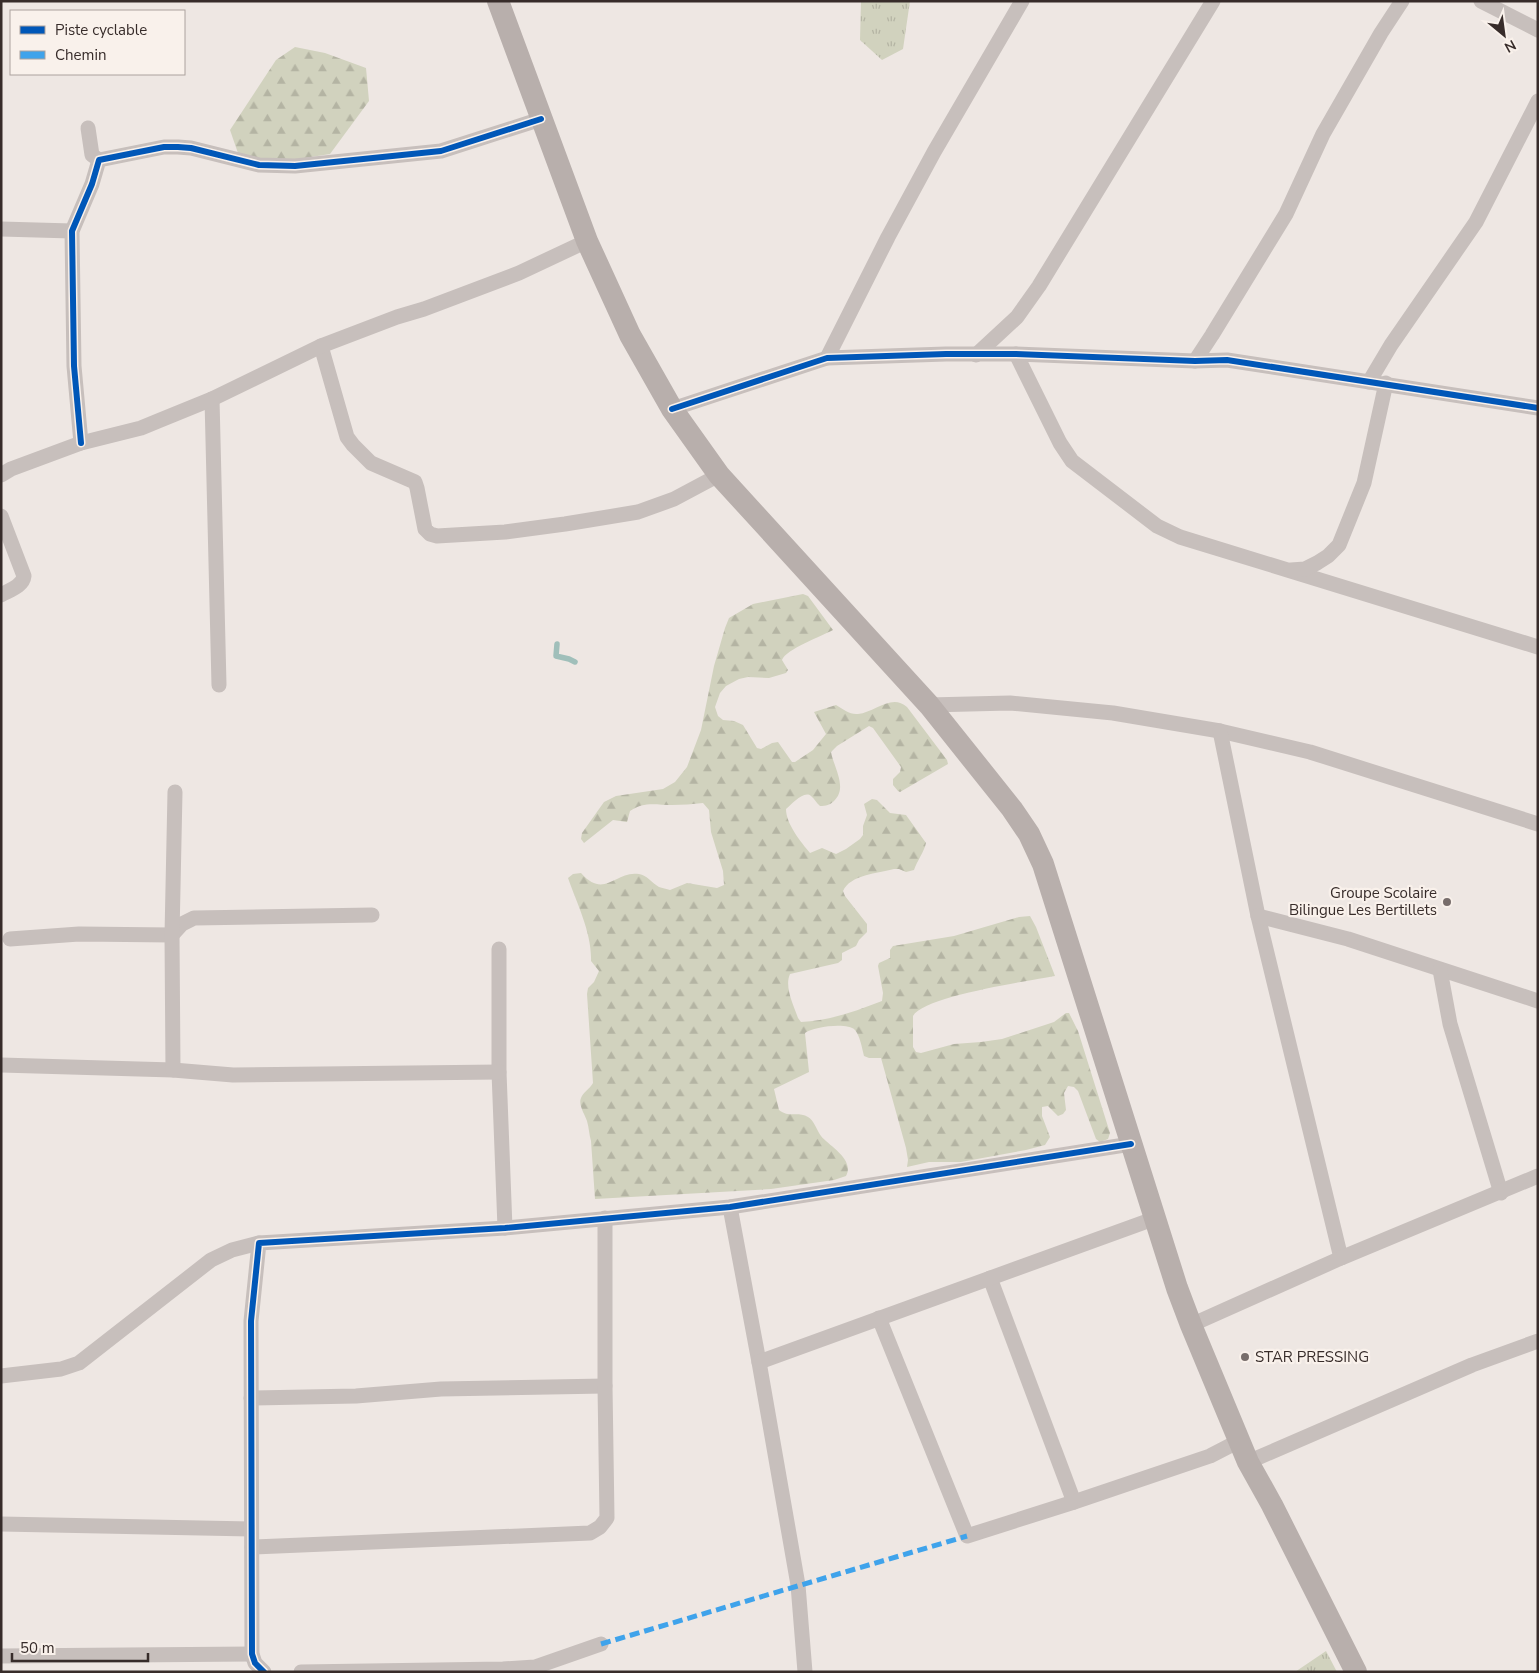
<svg xmlns="http://www.w3.org/2000/svg" width="1539" height="1673" font-family="'Nunito Sans',sans-serif">
<style>
.grass{fill:url(#grass-tufts)}
.forest{fill:url(#forest-firs)}
.lines{fill:none;stroke-linecap:round;stroke-linejoin:round}
.stream{stroke:#a0bfba;stroke-width:5.5}
.street{stroke:#c7bfbc;stroke-width:15}
.secondary{stroke:#b8afac;stroke-width:22}
.quiet{stroke:#3fa3eb;stroke-width:5;stroke-dasharray:10 5;stroke-linecap:butt}
.cycleway-casing{stroke:#f9f1eb;stroke-width:9}
.cycleway{stroke:#0057b8;stroke-width:6}
.poi-dot{fill:#776d6b;stroke:#f9f1eb;stroke-width:2}
.labels{text-anchor:middle;stroke-width:4.5;stroke-linejoin:round;paint-order:stroke}
.poi-label{font-size:15px;fill:#372c2a;stroke:#f9f1eb;text-anchor:end}
</style>
<defs>
<pattern id="grass-tufts" width="24" height="20" patternUnits="userSpaceOnUse" patternTransform="scale(1.25)"><rect width="24" height="20" fill="#d1d2be"/><path d="M3 7l-1-3M5 7V3M7 7l1-3M15 17l-1-3M17 17v-4M19 17l1-3" fill="none" stroke="#b4b4a3"/></pattern>
<pattern id="forest-firs" width="22" height="20" patternUnits="userSpaceOnUse" patternTransform="scale(1.25)"><rect width="22" height="20" fill="#d1d2be"/><path d="M5 1l3.5 6h-7zM16 11l3.5 6h-7z" fill="#b4b4a3"/></pattern>
</defs>
<rect width="100%" height="100%" fill="#eee7e3"/>
<g class="grass">
<path d="M 861,1 L 910,1 L 903,49 L 882,60 L 860,40 Z"/>
<path d="M 1326,1651 L 1337,1672 L 1295,1672 Z"/>
</g>
<g class="forest">
<path d="M 295,47 L 325,53 L 366,68 L 369,101 L 330,154 L 286,161 L 239,156 L 230,130 L 276,60 Z"/>
<path d="M 803,594 L 808,596 L 833,630 C 822,636 786,649 782,660 L 788,670 L 786,673 L 769,678 L 748,677 L 739,679 L 726,686 L 720,693 L 715,707 L 718,716 L 723,720 L 734,721 L 743,725 L 757,748 L 761,749 L 772,743 L 778,742 L 792,762 L 795,762 L 813,750 L 826,734 L 814,712 L 836,705 C 843,709 850,715 858,714 C 875,712 892,693 907,707 L 947,760 L 948,764 L 900,792 L 898,791 L 893,785 L 893,779 L 900,772 L 901,767 L 873,728 L 869,726 L 837,746 L 831,752 C 834,768 848,788 834,801 C 830,805 826,806 820,806 C 816,803 815,799 811,796 C 804,790 792,804 786,809 C 786,824 801,842 810,853 L 822,848 L 836,854 L 846,849 L 860,839 L 863,835 L 863,826 L 867,815 L 864,804 L 872,799 L 877,800 L 890,813 L 906,815 L 926,843 C 924,852 917,861 914,870 L 906,872 L 899,869 L 894,869 C 878,873 850,875 843,891 L 845,896 L 867,924 L 867,932 L 859,940 L 856,946 L 842,953 L 842,960 L 838,963 L 790,974 C 784,987 794,1006 798,1018 L 801,1022 C 829,1021 856,1011 882,1001 L 883,993 L 878,966 L 879,963 L 890,958 L 890,950 L 893,946 L 954,936 L 1019,917 L 1030,916 L 1036,927 L 1055,976 C 1029,981 924,996 913,1016 L 913,1047 L 916,1052 L 921,1053 L 954,1044 L 981,1042 L 1002,1039 L 1054,1022 L 1066,1013 L 1069,1013 L 1078,1031 L 1110,1133 L 1108,1139 L 1100,1142 L 1096,1139 L 1078,1091 L 1074,1087 L 1068,1086 L 1064,1093 L 1066,1110 L 1063,1114 L 1058,1116 L 1048,1106 L 1042,1107 L 1042,1116 L 1050,1137 L 1045,1145 L 1026,1150 L 961,1162 L 929,1162 L 907,1167 L 908,1160 L 906,1148 L 881,1058 L 869,1058 L 864,1056 C 862,1048 860,1036 855,1030 C 847,1022 813,1027 805,1033 L 809,1072 L 774,1089 L 779,1110 C 788,1118 799,1111 808,1117 C 814,1120 817,1131 821,1136 C 829,1146 855,1159 846,1176 L 834,1180 L 771,1189 L 595,1199 L 591,1141 C 589,1134 589,1128 587,1121 C 585,1115 578,1105 581,1098 C 583,1092 590,1089 593,1083 L 587,994 L 588,988 L 594,982 L 599,971 L 591,961 C 592,933 577,904 568,878 L 573,874 L 581,873 C 605,900 615,870 639,874 C 647,875 652,883 659,887 C 662,888 667,889 670,890 L 687,883 L 717,888 L 724,885 L 723,871 L 711,832 L 709,810 L 703,803 C 693,804 682,805 672,805 C 656,805 644,801 630,811 L 627,822 L 613,820 L 584,843 L 581,839 L 582,833 L 604,802 L 616,796 L 663,789 L 675,782 L 687,767 L 701,730 L 714,666 L 725,628 L 729,618 L 753,604 Z"/>
</g>
<g class="lines">
<path class="stream" d="M 557,644 L 556,656 L 569,659 L 575,662"/>
<g class="street">
<path d="M 1481,1 L 1538,30"/>
<path d="M 88,128 L 92,155 L 99,160"/>
<path d="M 1,229 L 72,231"/>
<path d="M 321,346 L 347,437 L 353,445 L 371,463 L 415,482 L 417,488 L 425,529 L 430,534 L 437,536 L 505,532 L 565,524 L 638,512 L 674,499 L 719,475"/>
<path d="M 1016,354 L 1060,443 L 1072,461 L 1157,526 L 1180,537 L 1538,647"/>
<path d="M 976,355 L 1017,317 L 1039,286 L 1213,1"/>
<path d="M 827,358 L 888,237 L 934,152 L 1022,1"/>
<path d="M 1195,361 L 1212,335 L 1286,214 L 1323,134 L 1381,33 L 1402,1"/>
<path d="M 1369,382 L 1391,345 L 1476,222 L 1538,101"/>
<path d="M 212,399 L 219,685"/>
<path d="M 672,409 L 827,358 L 946,354 L 1016,354 L 1195,361 L 1227,360 L 1538,408"/>
<path d="M 81,443 L 74,366 L 72,231 L 92,184 L 99,160 L 164,147 L 178,147 L 191,148 L 259,165 L 295,166 L 441,151 L 541,119"/>
<path d="M 1,475 L 11,469 L 81,443 L 141,428 L 158,421 L 212,399 L 321,346 L 397,317 L 424,309 L 519,273 L 587,241"/>
<path d="M 1,516 L 24,576 C 23,586 10,590 1,595"/>
<path d="M 1291,570 L 1305,569 L 1317,563 L 1328,556 L 1339,545 L 1364,483 L 1386,383"/>
<path d="M 929,705 L 1010,703 L 1113,713 L 1220,731 L 1310,752 L 1538,824"/>
<path d="M 1220,731 L 1258,916 L 1341,1258"/>
<path d="M 1258,916 L 1348,939 L 1538,1001"/>
<path d="M 10,939 L 79,934 L 172,935 L 182,924 L 194,918 L 372,915"/>
<path d="M 499,949 L 499,1072 L 505,1228"/>
<path d="M 1440,970 L 1450,1024 L 1501,1193"/>
<path d="M 1,1065 L 173,1070 L 233,1075 L 499,1072"/>
<path d="M 173,1070 L 172,935 L 175,792"/>
<path d="M 730,1207 L 759,1362 L 798,1585 L 805,1672"/>
<path d="M 990,1278 L 1074,1502"/>
<path d="M 879,1318 L 967,1536 L 1074,1502 L 1210,1456 L 1239,1441"/>
<path d="M 1191,1325 L 1341,1258 L 1538,1176"/>
<path d="M 759,1362 L 1156,1218"/>
<path d="M 1,1376 L 61,1369 L 79,1363 L 211,1260 L 232,1250 L 259,1243"/>
<path d="M 251,1398 L 356,1396 L 441,1389 L 605,1386"/>
<path d="M 1248,1462 L 1472,1365 L 1538,1341"/>
<path d="M 1,1524 L 251,1529"/>
<path d="M 252,1547 L 590,1533 L 600,1527 L 607,1518 L 605,1386 L 605,1218"/>
<path d="M 1,1656 L 252,1654"/>
<path d="M 264,1672 L 255,1663 L 252,1654 L 251,1321 L 259,1243 L 505,1228 L 730,1207 L 1131,1144"/>
<path d="M 301,1672 L 503,1669 L 535,1667 L 601,1644"/>
</g>
<path class="secondary" d="M 498,1 L 587,241 L 630,335 L 672,409 L 719,475 L 929,705 L 1012,809 L 1029,834 L 1043,864 L 1177,1288 L 1191,1325 L 1248,1462 L 1272,1505 L 1356,1672"/>
<path class="quiet" d="M 601,1644 L 967,1536"/>
<defs>
<g id="cycleway">
<path d="M 672,409 L 827,358 L 946,354 L 1016,354 L 1195,361 L 1227,360 L 1538,408"/>
<path d="M 81,443 L 74,366 L 72,231 L 92,184 L 99,160 L 164,147 L 178,147 L 191,148 L 259,165 L 295,166 L 441,151 L 541,119"/>
<path d="M 264,1672 L 255,1663 L 252,1654 L 251,1321 L 259,1243 L 505,1228 L 730,1207 L 1131,1144"/>
</g>
</defs>
<use href="#cycleway" class="cycleway-casing"/>
<use href="#cycleway" class="cycleway"/>
</g>
<g class="poi-dot">
<circle cx="1447" cy="902" r="5"/>
<circle cx="1245" cy="1357" r="5"/>
</g>
<g class="labels">
<g class="poi-label">
<text x="1437" y="898">Groupe Scolaire<tspan x="1437" dy="17">Bilingue Les Bertillets</tspan></text>
<text x="1255" y="1362" text-anchor="start">STAR PRESSING</text>
</g>
</g>
<rect width="1539" height="1673" fill="none" stroke="#372c2a" stroke-width="5"/>
<rect x="10" y="10" width="175" height="65" fill="#f9f1eb" stroke="#aba29e"/>
<rect x="20" y="26" width="25" height="8" fill="#0057b8" stroke="#aba29e"/>
<text x="55" y="35" font-size="15" fill="#372c2a">Piste cyclable</text>
<rect x="20" y="51" width="25" height="8" fill="#3fa3eb" stroke="#aba29e"/>
<text x="55" y="60" font-size="15" fill="#372c2a">Chemin</text>
<g transform="translate(1504 35) rotate(151)" stroke="#f9f1eb" stroke-width="4" paint-order="stroke">
<path d="M0-4L9 19L0 12L-9 19Z" fill="#372c2a"/>
<text y="-8" font-size="14" font-weight="bold" text-anchor="middle" fill="#372c2a">N</text>
</g>
<path d="M12 1653v8h136v-8" fill="none" stroke="#372c2a" stroke-width="2.5"/>
<text x="20" y="1653" font-size="15" fill="#372c2a" stroke="#f9f1eb" stroke-width="4" paint-order="stroke">50 m</text>
</svg>
